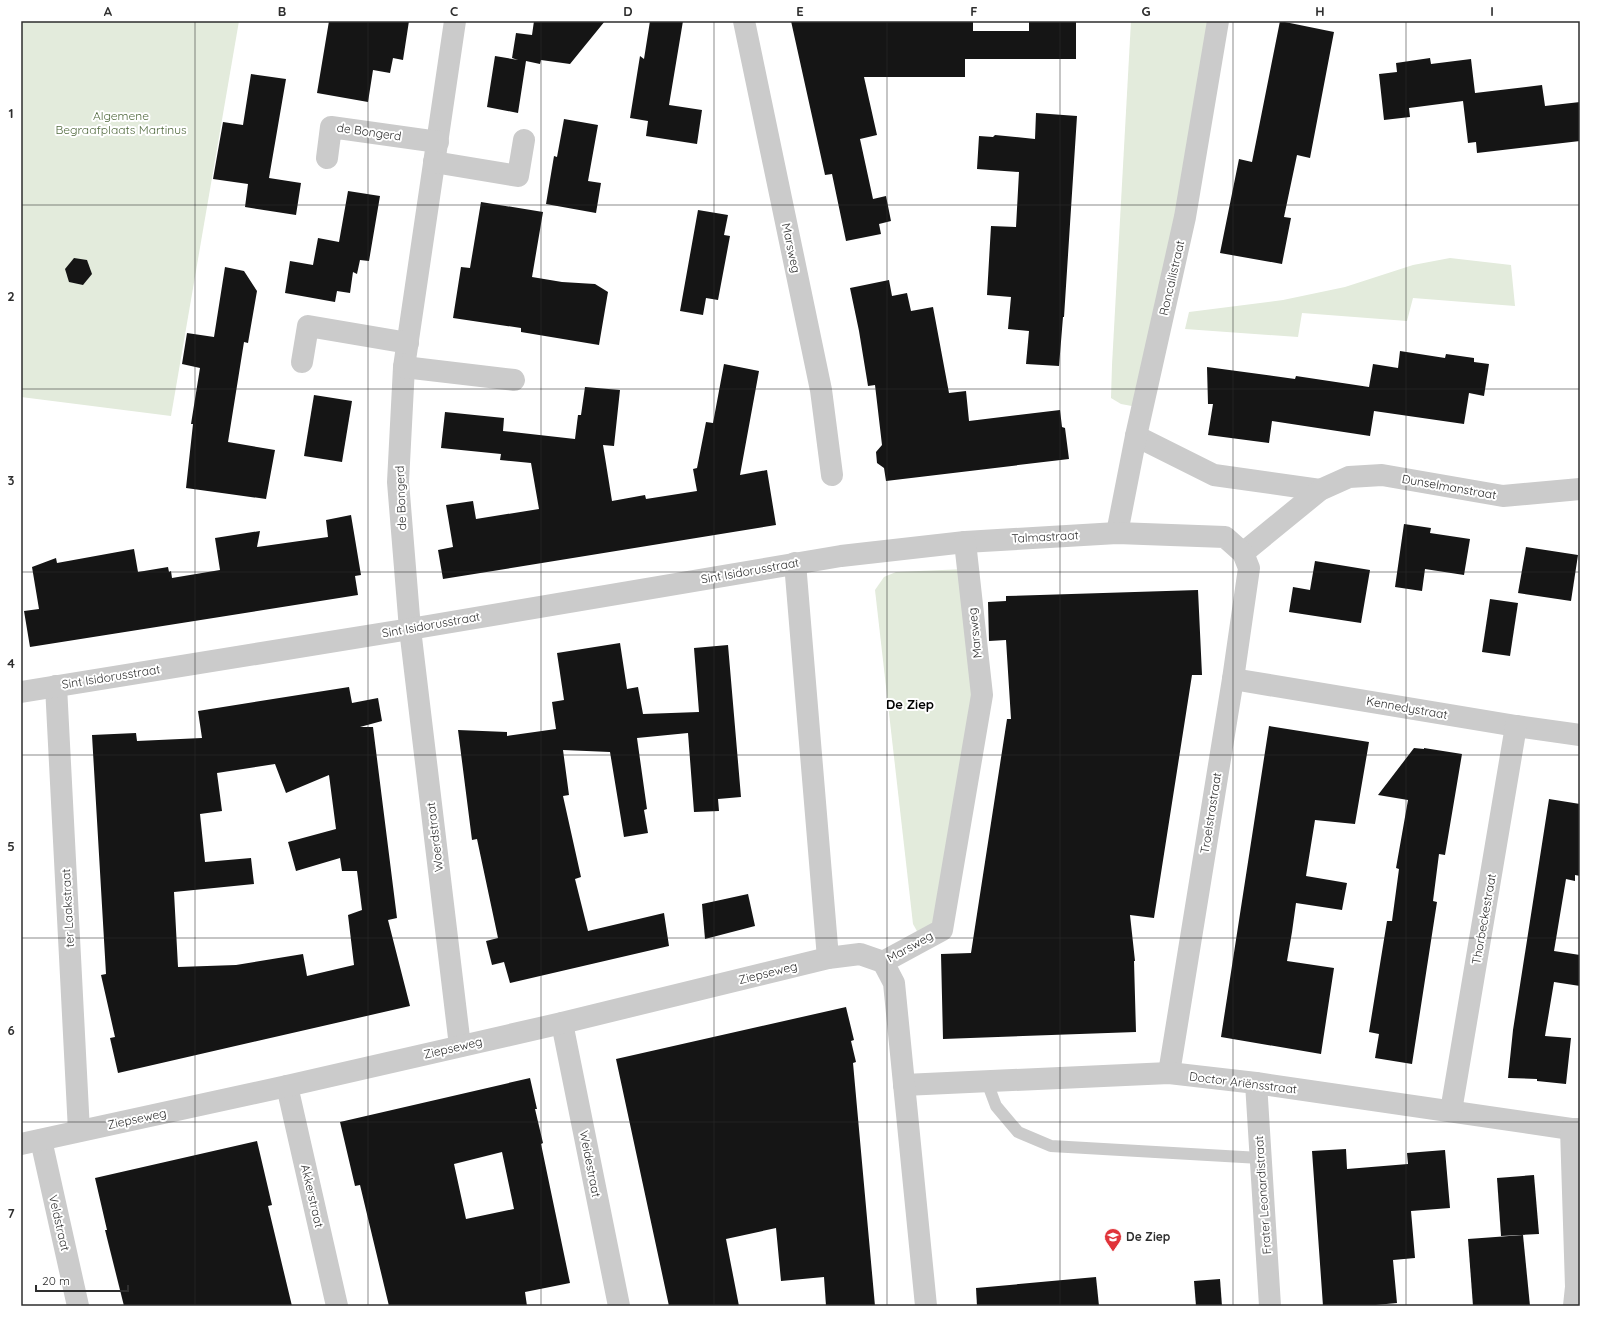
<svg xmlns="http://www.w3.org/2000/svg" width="1601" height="1327" font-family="Quicksand,sans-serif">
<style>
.green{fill:#e3ebdc}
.building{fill:#151515;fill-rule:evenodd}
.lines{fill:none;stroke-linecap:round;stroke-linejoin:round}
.lane{stroke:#cbcbcb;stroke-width:12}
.street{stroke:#cbcbcb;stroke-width:22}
.grid{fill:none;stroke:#2e2e2e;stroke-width:1;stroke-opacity:0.55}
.labels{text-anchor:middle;stroke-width:4;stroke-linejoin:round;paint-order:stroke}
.park-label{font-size:12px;fill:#4f683c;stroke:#fff}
.street-label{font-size:12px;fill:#2e2e2e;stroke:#fff}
.poi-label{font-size:12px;font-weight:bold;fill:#2e2e2e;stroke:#fff;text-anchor:start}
.neighbourhood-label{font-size:13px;font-weight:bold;fill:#000;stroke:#fff}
.neatline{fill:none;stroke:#2e2e2e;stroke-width:1.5}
.grid-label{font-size:13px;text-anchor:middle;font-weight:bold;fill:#2e2e2e}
</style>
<rect width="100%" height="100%" fill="#fff"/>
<g class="green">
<path d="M 21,21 L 239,21 L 171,416 L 21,397 Z"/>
<path d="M 1131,21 L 1209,21 L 1197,113 L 1137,407 L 1121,404 L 1111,398 L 1112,365 Z"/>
<path d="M 1450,258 L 1511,265 L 1515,306 L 1413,298 L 1407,321 L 1302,313 L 1298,337 L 1185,329 L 1189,312 L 1283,300 L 1345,287 L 1413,265 Z"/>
<path d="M 965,569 L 977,693 L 941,926 L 922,940 L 913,924 L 875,590 L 884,577 L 896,572 Z"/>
</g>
<g class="building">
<path d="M 329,21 L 409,21 L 403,60 L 393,58 L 390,73 L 373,70 L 368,102 L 317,93 Z"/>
<path d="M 534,21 L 605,21 L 570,64 L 541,60 L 540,64 L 526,61 L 518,113 L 487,107 L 495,56 L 518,60 L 512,58 L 516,33 L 532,35 Z"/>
<path d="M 650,21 L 683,21 L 669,105 L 702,110 L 697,144 L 646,136 L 648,121 L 630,118 L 640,56 L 644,59 Z"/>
<path d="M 791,21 L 973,21 L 973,31 L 1029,31 L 1029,21 L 1076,21 L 1076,59 L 965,59 L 965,77 L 864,77 L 877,135 L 860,139 L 873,199 L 886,196 L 891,221 L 879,224 L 881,234 L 846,241 L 832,174 L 825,175 Z"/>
<path d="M 1280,21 L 1334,32 L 1310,158 L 1297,155 L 1284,217 L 1291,218 L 1282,264 L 1220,253 L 1239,159 L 1252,162 Z"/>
<path d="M 1430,58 L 1431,64 L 1471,59 L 1475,93 L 1542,85 L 1545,106 L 1580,102 L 1580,141 L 1477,153 L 1476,142 L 1468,143 L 1463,101 L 1409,108 L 1410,117 L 1384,120 L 1379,74 L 1397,72 L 1396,63 Z"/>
<path d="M 251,74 L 286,79 L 269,178 L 301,183 L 296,215 L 245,207 L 248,184 L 213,179 L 223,122 L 243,125 Z"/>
<path d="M 1036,113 L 1077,116 L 1064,317 L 1063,317 L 1059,366 L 1026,364 L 1029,331 L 1008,329 L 1011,297 L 987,295 L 991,226 L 1016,227 L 1019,172 L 977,169 L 979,136 L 993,137 L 995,135 L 1035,139 Z"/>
<path d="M 564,119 L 598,125 L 588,181 L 601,183 L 596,213 L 546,204 L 554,156 L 557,157 Z"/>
<path d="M 348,191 L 380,196 L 369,261 L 360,260 L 357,274 L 353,272 L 350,293 L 337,291 L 335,302 L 285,293 L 290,261 L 313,265 L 318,238 L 339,242 Z"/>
<path d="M 481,202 L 543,212 L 532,277 L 562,282 L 595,284 L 608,292 L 599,345 L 521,332 L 521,328 L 453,318 L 461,267 L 470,268 Z"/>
<path d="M 698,210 L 728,215 L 724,235 L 730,236 L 718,300 L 706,298 L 703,315 L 680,311 Z"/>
<path d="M 74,258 L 87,260 L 92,274 L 83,285 L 69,282 L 65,269 Z"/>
<path d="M 225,267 L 244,271 L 257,291 L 248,343 L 244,342 L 228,442 L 275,450 L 266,499 L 186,488 L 193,424 L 191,424 L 200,368 L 182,364 L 187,333 L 214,337 Z"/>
<path d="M 889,280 L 892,296 L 907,293 L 911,311 L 933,307 L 949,393 L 966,391 L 969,421 L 1060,410 L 1062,427 L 1065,428 L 1069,459 L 886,481 L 884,468 L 877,463 L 876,452 L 882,445 L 875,385 L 868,386 L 859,331 L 850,288 Z"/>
<path d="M 1400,351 L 1445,358 L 1446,354 L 1474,358 L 1474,362 L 1489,364 L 1484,396 L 1469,393 L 1464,424 L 1374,411 L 1370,436 L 1272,421 L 1269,443 L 1208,435 L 1213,404 L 1208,404 L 1207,367 L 1295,379 L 1296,376 L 1369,387 L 1373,364 L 1398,368 Z"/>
<path d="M 724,364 L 759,371 L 740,475 L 767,470 L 776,525 L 443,579 L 438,550 L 453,547 L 446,505 L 473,501 L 476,519 L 539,509 L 531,463 L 500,460 L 501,454 L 441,448 L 445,412 L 504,418 L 503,431 L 575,439 L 578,415 L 581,415 L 585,387 L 620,390 L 614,446 L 603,445 L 612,501 L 645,495 L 646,499 L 697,491 L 693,469 L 697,468 L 706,422 L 713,423 Z"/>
<path d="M 314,395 L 352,401 L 342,462 L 304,456 Z"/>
<path d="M 351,515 L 361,575 L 355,576 L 358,595 L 30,647 L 24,611 L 39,609 L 32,567 L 56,558 L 57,563 L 134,549 L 138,572 L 168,567 L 169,572 L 171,571 L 172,578 L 220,570 L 215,538 L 260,531 L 257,547 L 328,537 L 326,520 Z"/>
<path d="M 1404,524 L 1431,528 L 1430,533 L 1470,539 L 1464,575 L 1425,569 L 1422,591 L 1395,587 Z"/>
<path d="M 1526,547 L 1578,555 L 1571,601 L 1518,593 Z"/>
<path d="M 1315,561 L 1370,570 L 1361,623 L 1289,612 L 1293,587 L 1310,590 Z"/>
<path d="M 1198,590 L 1202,675 L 1192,675 L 1154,918 L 1130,915 L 1135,961 L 1134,961 L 1136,1032 L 943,1039 L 941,954 L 971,953 L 1007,719 L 1011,719 L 1006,640 L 989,641 L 988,602 L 1006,601 L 1006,596 Z"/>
<path d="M 1490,599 L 1518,603 L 1510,656 L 1482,652 Z"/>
<path d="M 620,643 L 627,689 L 638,687 L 643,714 L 699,712 L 694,648 L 728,645 L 741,797 L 718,799 L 719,811 L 694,812 L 688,733 L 637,738 L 647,809 L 644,810 L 648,833 L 624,837 L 610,752 L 563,750 L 569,795 L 563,796 L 581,877 L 575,879 L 588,931 L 664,913 L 669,946 L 510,983 L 504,962 L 492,965 L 486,941 L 498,938 L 477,839 L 472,840 L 458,730 L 507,732 L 507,736 L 556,729 L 552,702 L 564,700 L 557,653 Z"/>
<path d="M 349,687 L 352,703 L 378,698 L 382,721 L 360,727 L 373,727 L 397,918 L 388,920 L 410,1006 L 118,1073 L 110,1038 L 115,1037 L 101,975 L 106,974 L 92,735 L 136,733 L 137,741 L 202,738 L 198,711 ZM 275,764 L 286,793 L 329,775 L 336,829 L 288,842 L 296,871 L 340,858 L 342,871 L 357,871 L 362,910 L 348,915 L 354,965 L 307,976 L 303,954 L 236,965 L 178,967 L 174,892 L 254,884 L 251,858 L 205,862 L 200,814 L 222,811 L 217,773 Z"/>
<path d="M 1269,726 L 1369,742 L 1355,824 L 1315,820 L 1306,876 L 1347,883 L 1342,910 L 1296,903 L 1292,932 L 1287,961 L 1334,968 L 1321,1054 L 1221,1037 Z"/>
<path d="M 1414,748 L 1424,749 L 1424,748 L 1462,754 L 1445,855 L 1439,854 L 1433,901 L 1437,902 L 1412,1064 L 1375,1058 L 1379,1034 L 1369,1032 L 1387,921 L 1392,921 L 1399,869 L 1396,868 L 1408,800 L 1378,795 Z"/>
<path d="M 1549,799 L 1580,804 L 1580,876 L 1575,875 L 1575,881 L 1566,879 L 1554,951 L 1580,955 L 1580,986 L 1554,982 L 1545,1036 L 1571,1038 L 1566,1084 L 1537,1081 L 1537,1079 L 1508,1078 L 1513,1030 Z"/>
<path d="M 748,894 L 755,926 L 705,939 L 702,904 Z"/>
<path d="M 846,1007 L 854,1040 L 851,1041 L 856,1062 L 853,1063 L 875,1306 L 826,1306 L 824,1277 L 781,1281 L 776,1228 L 726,1239 L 739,1306 L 669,1306 L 616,1059 Z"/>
<path d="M 530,1078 L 537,1109 L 535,1109 L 543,1143 L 541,1144 L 570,1283 L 525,1292 L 527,1306 L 389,1306 L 360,1185 L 355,1186 L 340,1122 ZM 502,1152 L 514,1209 L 466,1219 L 454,1164 Z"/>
<path d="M 257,1141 L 272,1205 L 268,1206 L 292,1306 L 124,1306 L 105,1230 L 107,1230 L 95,1178 Z"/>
<path d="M 1346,1149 L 1347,1169 L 1408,1164 L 1407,1153 L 1445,1150 L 1450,1208 L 1411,1211 L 1415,1258 L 1393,1260 L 1397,1303 L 1365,1306 L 1323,1306 L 1312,1151 Z"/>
<path d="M 1534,1175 L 1539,1234 L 1501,1236 L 1497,1178 Z"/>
<path d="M 1523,1235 L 1530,1306 L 1473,1306 L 1468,1239 Z"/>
<path d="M 1096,1277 L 1099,1306 L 977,1306 L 976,1288 Z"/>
<path d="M 1220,1279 L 1222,1306 L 1196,1306 L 1194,1281 Z"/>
</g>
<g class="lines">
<path class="lane" d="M 987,1082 L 996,1106 L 1018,1132 L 1051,1146 L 1260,1158"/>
<g class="street">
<path d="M 455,21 L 404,367 L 398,482 L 410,629 L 460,1046"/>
<path d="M 744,21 L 821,390 L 832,475"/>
<path d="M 327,158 L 331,127 L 438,142"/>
<path d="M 434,162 L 518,176 L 524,140"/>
<path d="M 302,362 L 308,326 L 408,343"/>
<path d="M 404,367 L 514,380"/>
<path d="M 1136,436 L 1214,475 L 1320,490"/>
<path d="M 1117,533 L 1136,436 L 1185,217 L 1218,21"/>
<path d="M 1243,553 L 1320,490 L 1349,477 L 1382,475 L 1503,496 L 1580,489"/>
<path d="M 795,563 L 828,958"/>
<path d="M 1233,679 L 1516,726 L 1580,735"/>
<path d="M 56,686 L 79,1131"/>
<path d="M 21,692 L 410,629 L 841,556 L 965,542 L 1117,533 L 1225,537 L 1243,553 L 1249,568 L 1233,679 L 1169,1073"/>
<path d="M 562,1023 L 619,1306"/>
<path d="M 1256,1083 L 1270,1306"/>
<path d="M 904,1085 L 1169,1073 L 1256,1083 L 1571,1129 L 1580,1129"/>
<path d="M 287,1086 L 337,1306"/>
<path d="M 1451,1111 L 1516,726"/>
<path d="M 1571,1129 L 1576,1287 L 1574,1306"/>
<path d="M 41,1140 L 78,1306"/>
<path d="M 21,1144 L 287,1086 L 562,1023 L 828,958 L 860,954 L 883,962"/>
<path d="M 926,1306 L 894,983 L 883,962 L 942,930 L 982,695 L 965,542"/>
</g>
</g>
<path class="grid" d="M 195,21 L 195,1306M 368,21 L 368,1306M 541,21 L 541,1306M 714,21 L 714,1306M 887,21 L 887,1306M 1060,21 L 1060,1306M 1233,21 L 1233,1306M 1406,21 L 1406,1306M 21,205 L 1580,205M 21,389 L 1580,389M 21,572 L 1580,572M 21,755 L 1580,755M 21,938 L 1580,938M 21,1122 L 1580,1122"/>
<defs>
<symbol id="school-pin" viewBox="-11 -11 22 30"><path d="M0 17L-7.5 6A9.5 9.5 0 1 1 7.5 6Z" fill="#e0343a" stroke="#fff"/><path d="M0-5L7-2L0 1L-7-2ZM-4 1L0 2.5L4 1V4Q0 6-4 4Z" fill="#fff"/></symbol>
</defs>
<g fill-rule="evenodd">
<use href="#school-pin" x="1103" y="1227" width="20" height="27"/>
</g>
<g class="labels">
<g class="park-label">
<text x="121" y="120">Algemene<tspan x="121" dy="14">Begraafplaats Martinus</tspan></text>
</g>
<g class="street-label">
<text transform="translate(369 132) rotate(8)" y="4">de Bongerd</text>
<text transform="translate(791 248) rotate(78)" y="4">Marsweg</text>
<text transform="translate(1172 278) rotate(-77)" y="4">Roncallistraat</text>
<text transform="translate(1449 487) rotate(10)" y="4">Dunselmanstraat</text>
<text transform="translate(401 498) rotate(-92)" y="4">de Bongerd</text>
<text transform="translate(1045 537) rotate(-3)" y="4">Talmastraat</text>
<text transform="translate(750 571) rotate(-10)" y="4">Sint Isidorusstraat</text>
<text transform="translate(431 625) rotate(-10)" y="4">Sint Isidorusstraat</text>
<text transform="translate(975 633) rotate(-96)" y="4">Marsweg</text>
<text transform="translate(111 677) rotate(-9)" y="4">Sint Isidorusstraat</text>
<text transform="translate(1407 708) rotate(10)" y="4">Kennedystraat</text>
<text transform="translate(1211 813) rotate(-81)" y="4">Troelstrastraat</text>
<text transform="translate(435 837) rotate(-97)" y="4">Woerdstraat</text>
<text transform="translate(68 908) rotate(-93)" y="4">ter Laakstraat</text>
<text transform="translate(1484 919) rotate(-80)" y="4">Thorbeckestraat</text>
<text transform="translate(910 947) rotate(-29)" y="4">Marsweg</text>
<text transform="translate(768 973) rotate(-14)" y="4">Ziepseweg</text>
<text transform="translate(453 1048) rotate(-13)" y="4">Ziepseweg</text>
<text transform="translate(1243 1083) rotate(7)" y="4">Doctor Ariënsstraat</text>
<text transform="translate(137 1119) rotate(-12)" y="4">Ziepseweg</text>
<text transform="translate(590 1164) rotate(79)" y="4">Weidestraat</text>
<text transform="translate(1263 1195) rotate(-94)" y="4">Frater Leonardistraat</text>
<text transform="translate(312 1196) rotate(77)" y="4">Akkerstraat</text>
<text transform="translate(59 1223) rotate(77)" y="4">Veldstraat</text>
</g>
<g class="poi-label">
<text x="1126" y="1241">De Ziep</text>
</g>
<g class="neighbourhood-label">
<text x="910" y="709">De Ziep</text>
</g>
</g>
<rect width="1601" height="1327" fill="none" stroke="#ffffff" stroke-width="44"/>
<path d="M36 1285v6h92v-6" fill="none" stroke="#2e2e2e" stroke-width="2"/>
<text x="42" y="1285" font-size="12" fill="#2e2e2e" stroke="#ffffff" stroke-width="3" paint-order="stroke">20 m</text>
<rect x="22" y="22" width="1557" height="1283" class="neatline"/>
<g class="grid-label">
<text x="108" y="16">A</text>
<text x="282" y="16">B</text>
<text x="454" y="16">C</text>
<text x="628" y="16">D</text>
<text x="800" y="16">E</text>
<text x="974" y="16">F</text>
<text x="1146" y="16">G</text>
<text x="1320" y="16">H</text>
<text x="1492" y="16">I</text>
<text x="11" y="118">1</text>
<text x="11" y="301">2</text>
<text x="11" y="485">3</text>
<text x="11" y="668">4</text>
<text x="11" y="851">5</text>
<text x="11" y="1035">6</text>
<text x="11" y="1218">7</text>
</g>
</svg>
